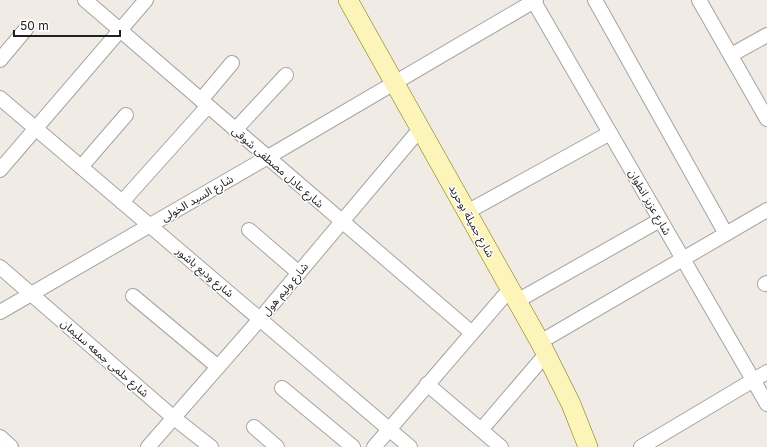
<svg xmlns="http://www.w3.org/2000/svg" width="767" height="447" font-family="Inter,'Noto Sans Arabic',sans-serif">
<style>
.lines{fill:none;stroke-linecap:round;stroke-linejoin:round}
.minor-casing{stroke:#a4a4a4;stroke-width:16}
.secondary-casing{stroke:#7d7601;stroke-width:20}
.minor{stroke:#fff;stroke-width:14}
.secondary{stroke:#fcf4b9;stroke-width:19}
.labels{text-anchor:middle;stroke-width:3;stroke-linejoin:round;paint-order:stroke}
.street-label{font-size:11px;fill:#202020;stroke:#fff}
</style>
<rect width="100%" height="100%" fill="#f1ebe6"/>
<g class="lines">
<defs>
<g id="minor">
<path d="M 85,0 L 472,333"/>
<path d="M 533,0 L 767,404"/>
<path d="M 595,0 L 726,234"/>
<path d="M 699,0 L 767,119"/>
<path d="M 731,55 L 767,35"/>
<path d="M 0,60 L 26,29"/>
<path d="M 0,98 L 410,447"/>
<path d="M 201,100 L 232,63"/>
<path d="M 235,130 L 286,75"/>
<path d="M 81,167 L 126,115"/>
<path d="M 0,170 L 146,0"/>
<path d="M 122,202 L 208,106"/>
<path d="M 467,212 L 610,133"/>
<path d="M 249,230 L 299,273"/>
<path d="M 0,267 L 174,418 L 211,447"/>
<path d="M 765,284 L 767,283"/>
<path d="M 133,296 L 218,367"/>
<path d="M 517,301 L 660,220"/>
<path d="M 0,312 L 268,157 L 536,0"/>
<path d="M 540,342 L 767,210"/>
<path d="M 427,384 L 501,447"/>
<path d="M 282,388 L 353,447"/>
<path d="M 254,427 L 277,447"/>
<path d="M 481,430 L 546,354"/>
<path d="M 0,437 L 11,447"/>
<path d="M 148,447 L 260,319 L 420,129"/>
<path d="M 374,447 L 510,289"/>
<path d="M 641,447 L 767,372"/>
</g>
<path id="secondary" d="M 348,0 L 540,342 L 571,404 L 588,447"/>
</defs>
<use href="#minor" class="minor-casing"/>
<use href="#secondary" class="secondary-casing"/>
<use href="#minor" class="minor"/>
<use href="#secondary" class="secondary"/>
</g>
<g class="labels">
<g class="street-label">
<text transform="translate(278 167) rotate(41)" y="4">شارع عادل مصطفى شوقى</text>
<text transform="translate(197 198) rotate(-30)" y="4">شارع السيد الخولى</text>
<text transform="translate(650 202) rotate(60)" y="4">شارع عزيز انطوان</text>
<text transform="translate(472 221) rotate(61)" y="4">شارع جميلة بوحريد</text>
<text transform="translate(205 272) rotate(40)" y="4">شارع وديع باشور</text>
<text transform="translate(285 289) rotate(-50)" y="4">شارع وليم هول</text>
<text transform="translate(105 358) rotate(41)" y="4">شارع حلمى جمعه سليمان</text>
</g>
</g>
<path d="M14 30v6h106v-6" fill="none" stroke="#202020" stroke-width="2"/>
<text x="20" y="30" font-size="12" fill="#202020" stroke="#ffffff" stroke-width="3" paint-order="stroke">50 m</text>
</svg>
